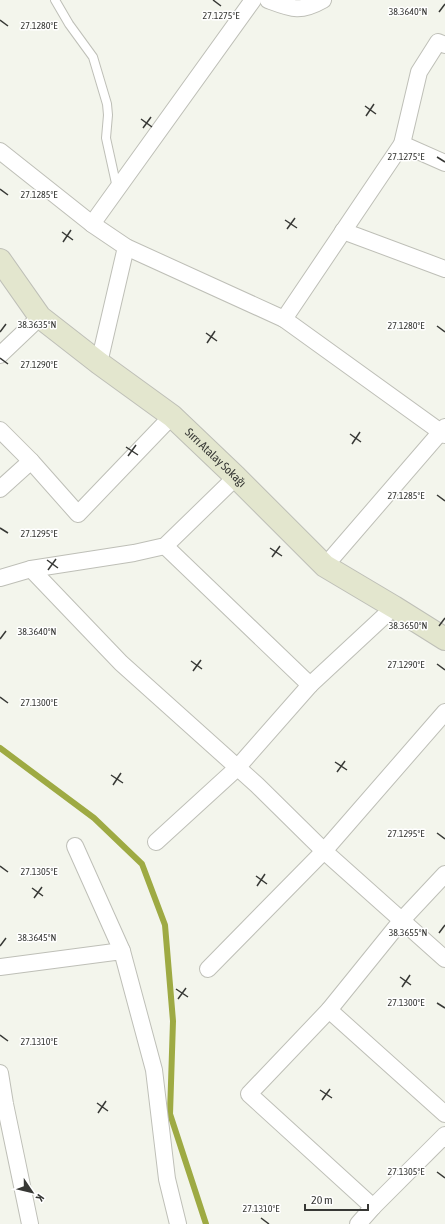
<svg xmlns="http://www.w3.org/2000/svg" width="445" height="1224" font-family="'Asap Condensed',sans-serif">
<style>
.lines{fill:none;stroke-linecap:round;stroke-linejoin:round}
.stream{stroke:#9eaa43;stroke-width:6}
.lane-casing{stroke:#bebfb7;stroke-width:10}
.street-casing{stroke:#bebfb7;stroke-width:18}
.secondary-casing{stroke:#bebfb7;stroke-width:24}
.lane{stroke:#fff;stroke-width:8}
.street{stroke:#fff;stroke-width:16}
.secondary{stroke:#e3e6ce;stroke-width:22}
.ticks{fill:none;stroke:#373835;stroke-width:1.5}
.labels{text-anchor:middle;stroke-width:3;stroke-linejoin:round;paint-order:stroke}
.street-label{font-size:12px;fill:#373835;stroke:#fff}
.ticks-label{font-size:10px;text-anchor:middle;fill:#373835;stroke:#fff;stroke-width:3;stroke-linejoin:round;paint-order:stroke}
</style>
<rect width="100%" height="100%" fill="#f3f5ec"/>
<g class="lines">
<path class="stream" d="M 0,748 L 94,818 L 142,864 L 165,925 L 173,1021 L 170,1114 L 206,1224"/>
<defs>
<path id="lane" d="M 55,0 L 69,24 L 93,57 L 107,104 L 108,115 L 106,138 L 117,188"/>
<g id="street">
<path d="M 268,0 C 292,9 300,13 323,0"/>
<path d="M 445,45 L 438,42 L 419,72 L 402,144 L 284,319 L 445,435"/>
<path d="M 402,144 L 445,163"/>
<path d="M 0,151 L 92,224 L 126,247 L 284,319"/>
<path d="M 92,224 L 253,0"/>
<path d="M 343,231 L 445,269"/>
<path d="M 0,355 L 40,317"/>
<path d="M 99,363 L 126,247"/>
<path d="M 0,430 L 31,461"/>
<path d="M 236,477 L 165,546 L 134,553 L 31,569 L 121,663 L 257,785 L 324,851 L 445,959"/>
<path d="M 0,489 L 31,461 L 78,514 L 172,416"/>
<path d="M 325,566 L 445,427"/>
<path d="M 0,578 L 31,569"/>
<path d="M 310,685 L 394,607"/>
<path d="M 156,842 L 237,768 L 310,685 L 165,546"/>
<path d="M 75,846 L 122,951"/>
<path d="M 0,967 L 122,951 L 154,1070 L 167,1179 L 178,1224"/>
<path d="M 208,969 L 324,851 L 445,712"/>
<path d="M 329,1010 L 445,1114"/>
<path d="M 0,1073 L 5,1104 L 30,1224"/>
<path d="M 373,1207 L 445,1135"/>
<path d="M 358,1224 L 373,1207 L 249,1094 L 329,1010 L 401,921 L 445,874"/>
</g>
<g id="secondary">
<path id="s1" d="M 0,260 L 40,317 L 99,363 L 172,416 L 236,477 L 325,566 L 394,607 L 445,639"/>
</g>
</defs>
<use href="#lane" class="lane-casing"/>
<use href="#street" class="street-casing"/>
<use href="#secondary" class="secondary-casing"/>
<use href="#lane" class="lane"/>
<use href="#street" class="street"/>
<use href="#secondary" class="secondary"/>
</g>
<path class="ticks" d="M 213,0 L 221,6M 439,12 L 445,4M 0,20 L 8,26M 365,106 L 376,114M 366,116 L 374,104M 141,119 L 152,127M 143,128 L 151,117M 437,157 L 445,162M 0,189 L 8,195M 285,220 L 297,228M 287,229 L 295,218M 62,232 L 73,240M 63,242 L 71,230M 437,326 L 445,332M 0,332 L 6,324M 206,333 L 217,341M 207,343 L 215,331M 0,358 L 8,364M 350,434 L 361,442M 352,444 L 360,432M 126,447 L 138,455M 128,456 L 136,445M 437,495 L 445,501M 0,528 L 8,533M 270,548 L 282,556M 272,557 L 280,546M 47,560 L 58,568M 48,570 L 56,559M 439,626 L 445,618M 0,639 L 6,631M 191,661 L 202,669M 437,664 L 445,670M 193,671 L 201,660M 0,697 L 8,703M 335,762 L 347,770M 337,772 L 345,761M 111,775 L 123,783M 113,785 L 121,773M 437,833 L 445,839M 0,866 L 8,872M 256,876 L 267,884M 257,886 L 265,874M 32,888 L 43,896M 34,898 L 42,887M 439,933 L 445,925M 0,946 L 6,938M 400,977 L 411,985M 402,987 L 410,975M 176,989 L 188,997M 178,999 L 186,988M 437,1003 L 445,1008M 0,1035 L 8,1041M 320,1090 L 332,1098M 322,1100 L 330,1089M 97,1103 L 108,1111M 98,1113 L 106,1101M 437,1172 L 445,1178M 261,1218 L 269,1224"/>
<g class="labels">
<g class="street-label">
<text dy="4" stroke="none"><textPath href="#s1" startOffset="295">Sırrı Atalay Sokağı</textPath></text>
</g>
</g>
<g class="ticks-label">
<text x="408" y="15">38.3640°N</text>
<text x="221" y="19">27.1275°E</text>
<text x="39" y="29">27.1280°E</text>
<text x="406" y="160">27.1275°E</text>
<text x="39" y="198">27.1285°E</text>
<text x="37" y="328">38.3635°N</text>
<text x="406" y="329">27.1280°E</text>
<text x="39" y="368">27.1290°E</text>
<text x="406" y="499">27.1285°E</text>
<text x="39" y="537">27.1295°E</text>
<text x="408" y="629">38.3650°N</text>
<text x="37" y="635">38.3640°N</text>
<text x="406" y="668">27.1290°E</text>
<text x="39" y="706">27.1300°E</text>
<text x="406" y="837">27.1295°E</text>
<text x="39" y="875">27.1305°E</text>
<text x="408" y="936">38.3655°N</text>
<text x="37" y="941">38.3645°N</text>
<text x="406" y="1006">27.1300°E</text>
<text x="39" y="1045">27.1310°E</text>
<text x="406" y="1175">27.1305°E</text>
<text x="261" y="1212">27.1310°E</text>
</g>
<g transform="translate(32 1192) rotate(125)" stroke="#ffffff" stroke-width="3" paint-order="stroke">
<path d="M0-3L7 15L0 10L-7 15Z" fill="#373835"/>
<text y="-6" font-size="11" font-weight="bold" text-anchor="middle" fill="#373835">K</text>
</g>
<path d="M305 1204v6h63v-6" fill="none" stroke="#373835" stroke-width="2"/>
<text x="311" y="1204" font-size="12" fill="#373835" stroke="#ffffff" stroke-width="3" paint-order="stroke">20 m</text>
</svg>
